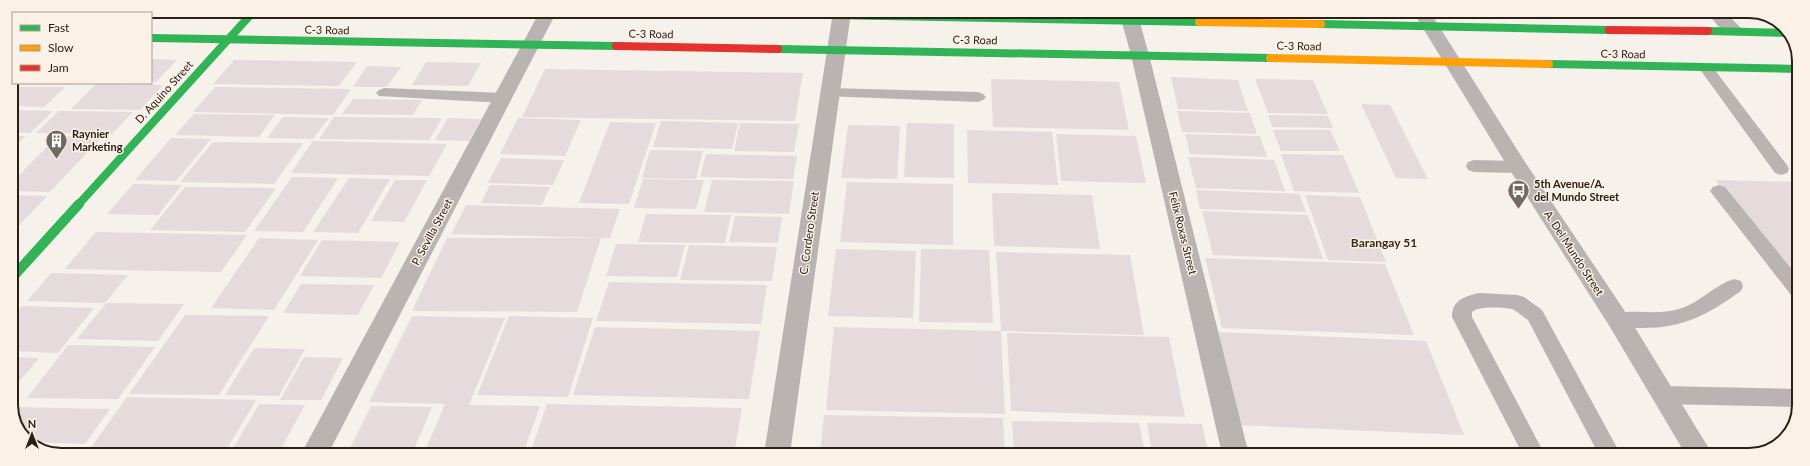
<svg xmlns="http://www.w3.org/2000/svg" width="1810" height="466" font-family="Lato,sans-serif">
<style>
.building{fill:#e5dbdc}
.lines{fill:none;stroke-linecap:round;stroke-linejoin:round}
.lane{fill:#b9b4b2;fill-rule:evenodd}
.street{fill:#b9b4b2;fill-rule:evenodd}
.fast-far1{stroke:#30b455;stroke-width:8}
.fast{stroke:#30b455;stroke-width:10}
.slow{stroke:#ff9f0a;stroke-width:8}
.jam{stroke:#e5322d;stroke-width:8}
.labels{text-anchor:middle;stroke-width:3;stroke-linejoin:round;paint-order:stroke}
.street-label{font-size:11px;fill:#2a2017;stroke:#fcf1e7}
.poi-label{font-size:11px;font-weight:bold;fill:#2a2017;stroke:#fcf1e7;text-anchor:start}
.neighbourhood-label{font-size:12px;font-weight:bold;fill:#3e2917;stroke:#fcf1e7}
.rim{fill:none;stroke:#2a2017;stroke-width:2}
</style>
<rect width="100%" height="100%" fill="#f7f1ec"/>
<g class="building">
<path d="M 151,59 L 177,60 L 156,82 L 151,81 Z"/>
<path d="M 234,60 L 357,62 L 339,86 L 213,84 Z"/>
<path d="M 426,62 L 481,63 L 468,86 L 412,85 Z"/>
<path d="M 367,66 L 401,67 L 387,87 L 353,87 Z"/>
<path d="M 545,69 L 803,73 L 795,121 L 522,117 Z"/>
<path d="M 1171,77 L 1238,80 L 1248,111 L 1178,109 Z"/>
<path d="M 991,79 L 1119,82 L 1129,130 L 993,127 Z"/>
<path d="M 1255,79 L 1313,80 L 1328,114 L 1268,113 Z"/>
<path d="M 96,84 L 163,85 L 140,110 L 71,109 Z"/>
<path d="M 17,87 L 65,87 L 44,107 L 11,106 L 11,92 Z"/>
<path d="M 215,87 L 351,89 L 333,115 L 193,112 Z"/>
<path d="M 353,99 L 422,100 L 413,115 L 342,114 Z"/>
<path d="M 1361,104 L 1390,105 L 1428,179 L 1396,178 Z"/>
<path d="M 11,110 L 53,111 L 30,133 L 11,132 Z"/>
<path d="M 59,111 L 133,112 L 112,134 L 36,133 Z"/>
<path d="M 1177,111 L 1250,113 L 1257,134 L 1182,132 Z"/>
<path d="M 194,114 L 275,115 L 259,137 L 175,135 Z"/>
<path d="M 1268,115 L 1328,116 L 1333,128 L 1272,127 Z"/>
<path d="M 283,117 L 329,118 L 313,139 L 267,138 Z"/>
<path d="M 334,117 L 442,118 L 429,140 L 319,139 Z"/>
<path d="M 448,118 L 481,119 L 469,141 L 435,140 Z"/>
<path d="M 518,118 L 581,120 L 565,156 L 500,154 Z"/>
<path d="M 661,121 L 738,123 L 732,149 L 653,147 Z"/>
<path d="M 610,122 L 656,123 L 629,204 L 579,203 Z"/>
<path d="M 740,123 L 799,124 L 794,152 L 734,151 Z"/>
<path d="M 907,123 L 954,124 L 954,178 L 904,177 Z"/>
<path d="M 848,125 L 900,126 L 897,179 L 841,178 Z"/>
<path d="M 967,130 L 1052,132 L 1058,185 L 968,183 Z"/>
<path d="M 1273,130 L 1330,130 L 1340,151 L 1281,151 Z"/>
<path d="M 1056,134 L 1136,136 L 1146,183 L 1061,181 Z"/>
<path d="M 1185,134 L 1260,136 L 1267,157 L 1190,154 Z"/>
<path d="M 11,136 L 26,136 L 11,150 Z"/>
<path d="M 58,136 L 102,137 L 50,192 L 11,191 L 11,183 Z"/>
<path d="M 171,138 L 211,139 L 176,181 L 135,180 Z"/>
<path d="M 313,141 L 447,144 L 429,176 L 291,173 Z"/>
<path d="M 213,142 L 303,143 L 274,184 L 180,182 Z"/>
<path d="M 650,150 L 703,151 L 696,179 L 642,178 Z"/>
<path d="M 706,154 L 797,156 L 793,179 L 700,177 Z"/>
<path d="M 1281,154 L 1343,155 L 1359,193 L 1294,191 Z"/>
<path d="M 1188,157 L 1274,160 L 1285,191 L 1196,188 Z"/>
<path d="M 501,158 L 564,160 L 553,185 L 488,183 Z"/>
<path d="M 292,177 L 338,178 L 303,232 L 254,231 Z"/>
<path d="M 349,178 L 390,179 L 358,233 L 313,232 Z"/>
<path d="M 643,179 L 704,180 L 696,209 L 634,208 Z"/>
<path d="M 395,180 L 427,180 L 404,222 L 371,221 Z"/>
<path d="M 712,180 L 794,181 L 789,214 L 704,212 Z"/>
<path d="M 1715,180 L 1798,182 L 1798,281 Z"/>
<path d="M 847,182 L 953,184 L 953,245 L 840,242 Z"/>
<path d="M 133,184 L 182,185 L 158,215 L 107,214 Z"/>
<path d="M 490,185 L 550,187 L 542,205 L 481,203 Z"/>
<path d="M 185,187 L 276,188 L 245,232 L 150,230 Z"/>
<path d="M 1196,190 L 1299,194 L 1306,212 L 1200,209 Z"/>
<path d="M 992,193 L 1092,195 L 1100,249 L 994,246 Z"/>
<path d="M 11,195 L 47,196 L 13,232 L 11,232 Z"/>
<path d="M 1305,195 L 1360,197 L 1386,262 L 1328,260 Z"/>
<path d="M 466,205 L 620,209 L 610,238 L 451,234 Z"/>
<path d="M 1202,211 L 1308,215 L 1323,259 L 1213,255 Z"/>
<path d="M 646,214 L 731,215 L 725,243 L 638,242 Z"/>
<path d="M 735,216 L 782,217 L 778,243 L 729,242 Z"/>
<path d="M 96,232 L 247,235 L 221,272 L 65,269 Z"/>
<path d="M 259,238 L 318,240 L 274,310 L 211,308 Z"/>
<path d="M 447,238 L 601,238 L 577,312 L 412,311 Z"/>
<path d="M 322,240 L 400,242 L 381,278 L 300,276 Z"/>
<path d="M 616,244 L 685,245 L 677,277 L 606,276 Z"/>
<path d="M 689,245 L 777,247 L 772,281 L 680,280 Z"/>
<path d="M 836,249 L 916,251 L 913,318 L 828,316 Z"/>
<path d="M 921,249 L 989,250 L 993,323 L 919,322 Z"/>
<path d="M 996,252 L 1130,255 L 1144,335 L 1001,331 Z"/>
<path d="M 1205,258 L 1385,264 L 1414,335 L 1222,328 Z"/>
<path d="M 51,273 L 128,275 L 105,303 L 27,301 Z"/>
<path d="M 609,282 L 767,285 L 761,324 L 596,321 Z"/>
<path d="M 301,284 L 374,285 L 358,315 L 283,313 Z"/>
<path d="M 106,303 L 184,304 L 158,341 L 77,339 Z"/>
<path d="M 22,306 L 94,308 L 58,353 L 11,351 L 11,319 Z"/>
<path d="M 185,315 L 269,316 L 219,395 L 129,394 Z"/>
<path d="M 412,316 L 505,318 L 469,405 L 540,406 L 523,454 L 424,453 L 445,404 L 369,402 Z"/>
<path d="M 509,316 L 593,318 L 568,397 L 477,395 Z"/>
<path d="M 595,327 L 760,331 L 749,399 L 573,395 Z"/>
<path d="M 834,327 L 1001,331 L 1005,414 L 826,410 Z"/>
<path d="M 1217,332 L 1426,341 L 1464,435 L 1238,425 Z"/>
<path d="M 1007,333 L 1169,337 L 1185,417 L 1011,411 Z"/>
<path d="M 68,345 L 155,347 L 118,399 L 27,398 Z"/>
<path d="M 254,348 L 305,349 L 279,396 L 225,395 Z"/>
<path d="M 11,357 L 39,358 L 13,389 L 11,389 Z"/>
<path d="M 304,357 L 343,358 L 321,400 L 280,400 Z"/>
<path d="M 127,397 L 256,400 L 224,454 L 87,453 Z"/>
<path d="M 259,404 L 305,405 L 278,454 L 230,454 Z"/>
<path d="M 547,404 L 742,408 L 734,454 L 530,454 Z"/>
<path d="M 371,406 L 432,407 L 412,454 L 347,454 Z"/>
<path d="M 13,407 L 110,409 L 85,444 L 30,442 L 23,438 L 11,409 Z"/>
<path d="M 824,415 L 1003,418 L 1005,454 L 820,454 Z"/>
<path d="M 1012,421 L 1139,423 L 1145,454 L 1014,454 Z"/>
<path d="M 1147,423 L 1202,424 L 1209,454 L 1152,454 Z"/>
<path d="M 42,447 L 88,448 L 84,453 L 48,453 L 40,448 Z"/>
</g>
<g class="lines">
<g class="lane">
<path d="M 1706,64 L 1711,65 L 1787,165 L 1789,169 L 1787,173 L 1781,175 L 1775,173 L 1699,68 L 1701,65 Z"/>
<path d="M 384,88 L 503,93 L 508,95 L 511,98 L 508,101 L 503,103 L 379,96 L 376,93 L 379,90 Z"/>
<path d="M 829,88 L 978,92 L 983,94 L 986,97 L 983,100 L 978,102 L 824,96 L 821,93 L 824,90 Z"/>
<path d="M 1474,160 L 1518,161 L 1524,163 L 1526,167 L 1524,171 L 1518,173 L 1474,172 L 1468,170 L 1466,166 L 1468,162 Z"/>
<path d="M 1719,185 L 1725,187 L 1798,277 L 1798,297 L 1791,295 L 1713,195 L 1710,191 L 1713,187 Z"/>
<path d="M 1734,279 L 1741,281 L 1743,286 L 1741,291 C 1707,315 1684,328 1642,328 C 1631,328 1621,328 1611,325 L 1608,320 L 1611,315 C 1633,308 1657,316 1679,309 C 1700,303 1714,285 1734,279 Z"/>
<path d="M 1480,293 L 1517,295 L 1524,297 L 1542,310 L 1621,455 L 1599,455 L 1528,320 C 1523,317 1517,311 1512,309 C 1504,307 1477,306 1472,312 L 1472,317 L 1545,455 L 1523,455 L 1452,317 C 1452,300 1465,296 1480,293 Z"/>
<path d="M 1662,386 L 1797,389 L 1797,407 L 1662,404 L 1655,401 L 1652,395 L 1655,389 Z"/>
</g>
<g class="street">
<path d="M 540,11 L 557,11 L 328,454 L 301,454 Z"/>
<path d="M 833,12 L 851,12 L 790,454 L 764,454 Z"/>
<path d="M 1119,12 L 1137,12 L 1149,55 L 1249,455 L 1222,454 L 1131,55 Z"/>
<path d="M 1413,12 L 1430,12 L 1525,162 L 1626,313 L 1713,455 L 1686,455 L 1610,327 L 1508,167 Z"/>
<path d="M 1709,13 L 1726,13 L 1744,31 L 1741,35 C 1728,38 1714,24 1709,13 Z"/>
</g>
<g class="fast-far1">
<path d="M 664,12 L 1199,22"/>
<path d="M 1321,24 L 1609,30"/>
<path d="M 1708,31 L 1789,33"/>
<path d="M 151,38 L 616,46"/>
<path d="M 778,49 L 1270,58"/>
<path d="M 1549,64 L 1799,69"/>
<path d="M 78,205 L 254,11"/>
</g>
<path class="fast" d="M 11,279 L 79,204"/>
<g class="slow">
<path d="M 1199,22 L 1321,24"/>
<path d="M 1270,58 L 1549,64"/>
</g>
<g class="jam">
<path d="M 1609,30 L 1708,31"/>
<path d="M 616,46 L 778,49"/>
</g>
</g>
<defs>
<symbol id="building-pin" viewBox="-11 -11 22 30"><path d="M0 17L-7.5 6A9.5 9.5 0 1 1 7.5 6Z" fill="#726962" stroke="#fcf1e7"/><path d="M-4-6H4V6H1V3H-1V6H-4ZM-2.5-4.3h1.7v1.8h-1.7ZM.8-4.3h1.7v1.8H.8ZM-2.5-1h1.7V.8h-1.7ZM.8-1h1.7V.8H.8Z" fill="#fff"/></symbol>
<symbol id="bus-pin" viewBox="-11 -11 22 30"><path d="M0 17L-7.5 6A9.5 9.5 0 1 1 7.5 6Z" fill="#726962" stroke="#fcf1e7"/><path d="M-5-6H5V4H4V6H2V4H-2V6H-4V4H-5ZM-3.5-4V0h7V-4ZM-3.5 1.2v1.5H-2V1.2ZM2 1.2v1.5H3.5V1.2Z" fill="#fff"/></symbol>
</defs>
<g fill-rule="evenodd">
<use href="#building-pin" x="44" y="128" width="25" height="34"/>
<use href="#bus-pin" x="1506" y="178" width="25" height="34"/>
</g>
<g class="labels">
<g class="street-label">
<text transform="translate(327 30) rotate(1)" y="4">C-3 Road</text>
<text transform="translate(651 34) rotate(1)" y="4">C-3 Road</text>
<text transform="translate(975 40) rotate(1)" y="4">C-3 Road</text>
<text transform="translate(1299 46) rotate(1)" y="4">C-3 Road</text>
<text transform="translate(1623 54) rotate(1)" y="4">C-3 Road</text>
<text transform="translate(164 92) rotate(-48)" y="4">D. Aquino Street</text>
<text transform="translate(432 232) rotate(-62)" y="4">P. Sevilla Street</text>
<text transform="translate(809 233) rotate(-82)" y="4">C. Cordero Street</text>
<text transform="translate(1183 233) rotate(76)" y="4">Felix Roxas Street</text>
<text transform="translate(1574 253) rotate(57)" y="4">A. Del Mundo Street</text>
</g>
<g class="poi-label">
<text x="72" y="138">Raynier<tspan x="72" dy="13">Marketing</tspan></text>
<text x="1534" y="188">5th Avenue/A.<tspan x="1534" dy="13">del Mundo Street</tspan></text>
</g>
<g class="neighbourhood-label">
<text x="1384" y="247">Barangay 51</text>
</g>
</g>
<path d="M0 0H1810V466H0ZM61 18H1749A43 43 0 0 1 1792 61V405A43 43 0 0 1 1749 448H61A43 43 0 0 1 18 405V61A43 43 0 0 1 61 18Z" fill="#fcf1e7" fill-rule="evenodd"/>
<path class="rim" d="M61 18H1749A43 43 0 0 1 1792 61V405A43 43 0 0 1 1749 448H61A43 43 0 0 1 18 405V61A43 43 0 0 1 61 18Z"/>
<rect x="12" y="12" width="140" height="72" fill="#fcf1e7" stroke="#a89d94"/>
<rect x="20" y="25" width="20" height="6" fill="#30b455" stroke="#a89d94"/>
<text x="48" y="32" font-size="12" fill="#2a2017">Fast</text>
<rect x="20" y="45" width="20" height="6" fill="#ff9f0a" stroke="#a89d94"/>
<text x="48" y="52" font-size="12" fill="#2a2017">Slow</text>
<rect x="20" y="65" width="20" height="6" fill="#e5322d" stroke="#a89d94"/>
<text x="48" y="72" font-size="12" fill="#2a2017">Jam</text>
<g transform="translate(32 434)" stroke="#fcf1e7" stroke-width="3" paint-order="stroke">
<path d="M0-3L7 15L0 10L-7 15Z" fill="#2a2017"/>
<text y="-6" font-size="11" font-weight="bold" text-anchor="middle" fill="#2a2017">N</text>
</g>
</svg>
